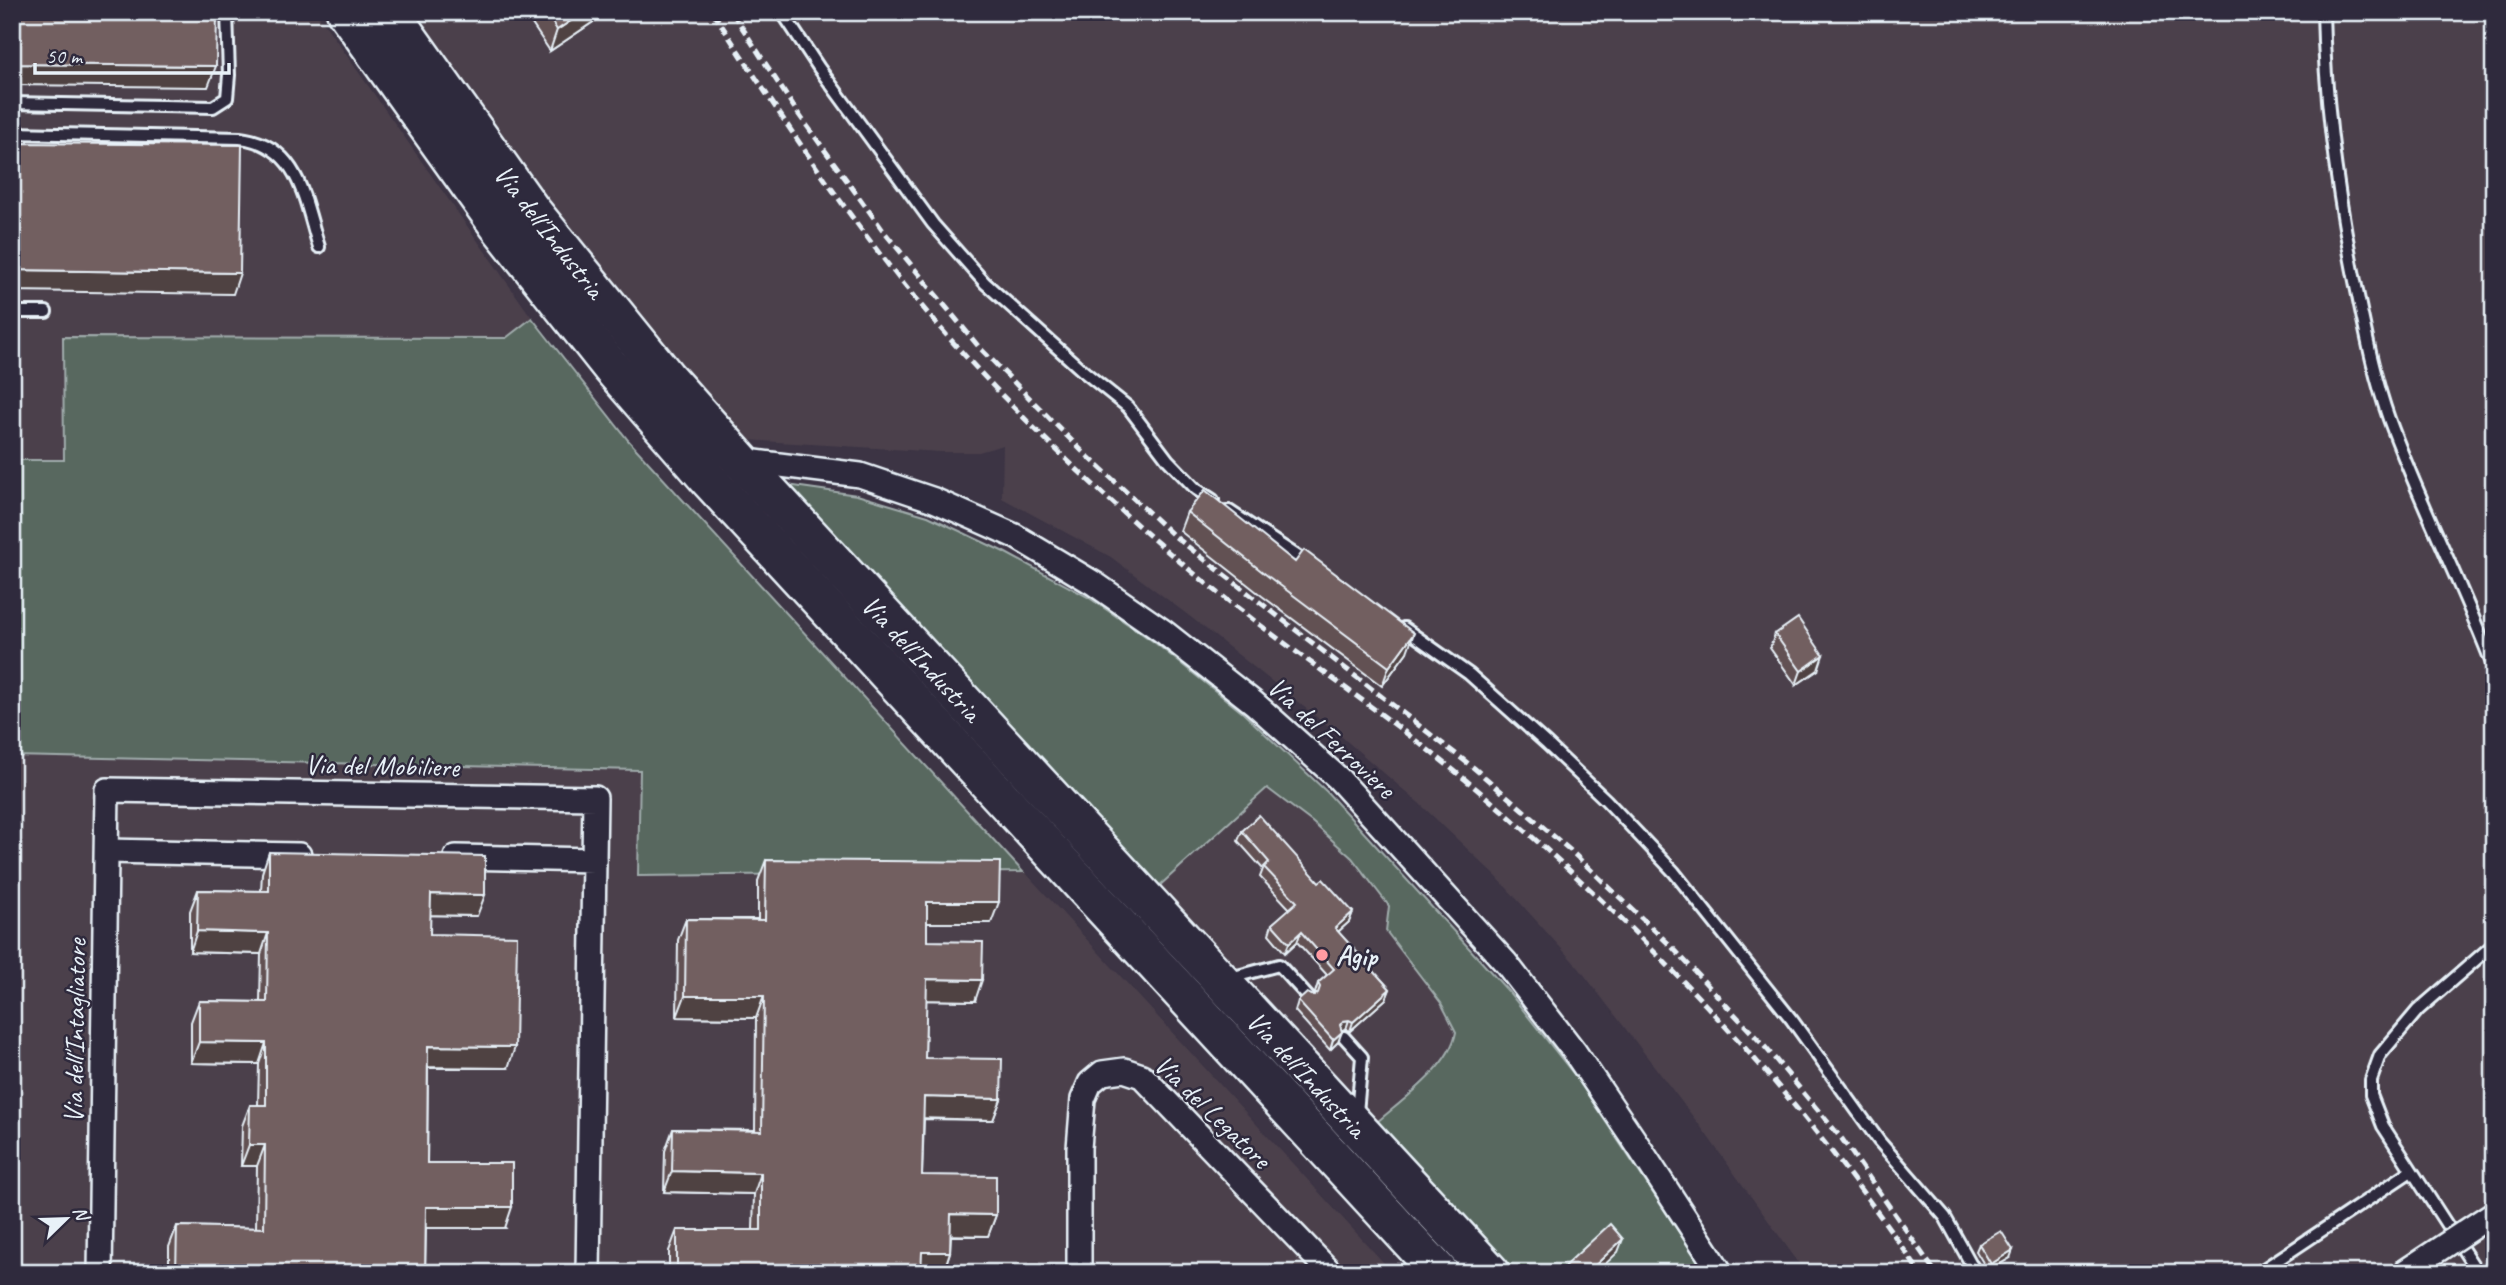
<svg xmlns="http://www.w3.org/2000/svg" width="2506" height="1285" font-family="Caveat,sans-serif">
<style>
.built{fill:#4c414c}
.green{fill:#58685f;stroke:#a0acac;stroke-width:2}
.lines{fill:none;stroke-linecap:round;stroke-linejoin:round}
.service-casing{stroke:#e8f1f8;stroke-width:16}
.minor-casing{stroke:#e8f1f8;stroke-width:28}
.primary-casing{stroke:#e8f1f8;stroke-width:42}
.service{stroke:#2f2a3d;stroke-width:10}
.minor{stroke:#2f2a3d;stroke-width:23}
.primary{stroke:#2f2a3d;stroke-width:37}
.rail{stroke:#e8f1f8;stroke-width:5;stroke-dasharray:10 5;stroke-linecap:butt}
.minor-bridge-casing{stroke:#e8f1f8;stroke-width:28;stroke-linecap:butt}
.minor-bridge{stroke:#2f2a3d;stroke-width:23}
.wall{fill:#625153;stroke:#e8f1f8;stroke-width:2}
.shaded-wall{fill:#504243;stroke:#e8f1f8;stroke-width:2}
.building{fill:#725e60;stroke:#e8f1f8;stroke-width:2}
.poi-dot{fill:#ff9aa2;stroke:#2f2a3d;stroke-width:2.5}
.labels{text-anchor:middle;stroke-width:5;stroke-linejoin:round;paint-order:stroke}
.street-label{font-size:28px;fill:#e8f1f8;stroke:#2f2a3d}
.poi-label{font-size:28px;font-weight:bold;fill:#e8f1f8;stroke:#2f2a3d;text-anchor:start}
</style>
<rect width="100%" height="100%" fill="#3c3444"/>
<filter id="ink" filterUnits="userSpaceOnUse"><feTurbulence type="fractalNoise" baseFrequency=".0143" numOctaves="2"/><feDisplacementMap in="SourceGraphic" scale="14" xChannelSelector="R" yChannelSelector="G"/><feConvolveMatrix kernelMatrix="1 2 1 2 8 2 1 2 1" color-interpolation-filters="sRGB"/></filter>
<g filter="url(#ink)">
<g class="built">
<path d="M 12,12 L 316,12 L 532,318 L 628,440 L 1393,1273 L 12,1273 Z"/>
<path d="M 409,12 L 2494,12 L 2494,1273 L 1806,1273 L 1701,1127 L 1579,968 L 1496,876 L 1419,803 L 1342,737 L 1192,618 L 1111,557 L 1002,498 L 1003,445 L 979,452 L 941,452 L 747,440 L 605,274 L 471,99 Z"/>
<path d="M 1267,788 L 1312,822 L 1352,858 L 1389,906 L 1456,1032 L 1450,1049 L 1434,1070 L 1376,1123 L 1158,887 Z"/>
</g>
<g class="green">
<path d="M 532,318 L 628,440 L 1023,872 L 638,876 L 640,770 L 12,756 L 12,460 L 64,460 L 63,337 L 506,338 Z"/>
<path d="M 787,485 L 857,495 L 928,516 L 1004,552 L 1088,597 L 1154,642 L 1243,713 L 1327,792 L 1508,991 L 1576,1077 L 1706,1273 L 1515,1273 L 1376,1123 C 1401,1101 1450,1067 1456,1032 L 1441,1003 L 1386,931 L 1389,906 L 1352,858 L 1312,822 L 1267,788 L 1158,887 Z"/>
</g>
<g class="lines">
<defs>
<g id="service">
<path d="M 782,12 L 819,68 L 933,224 L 985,283 L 1083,371 L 1128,407 L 1168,460 L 1196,489 L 1213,500"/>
<path d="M 2323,12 C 2325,106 2338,199 2357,291 C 2366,334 2374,377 2389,419 C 2420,504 2462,584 2494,669"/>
<path d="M 12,103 L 213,107 L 227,98 L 229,75 L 227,12"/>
<path d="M 12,133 L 240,138 C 299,145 304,199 319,247"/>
<path d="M 12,312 L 46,312"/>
<path d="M 1229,511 L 1309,564"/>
<path d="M 1404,628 L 1469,674 L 1547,744 L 1606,800 L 1674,872 L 1792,1020 L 1879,1141 L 1945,1217 L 1976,1273"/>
<path d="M 1230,978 L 1279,965 L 1309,998"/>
<path d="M 1344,1037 L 1362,1057 L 1357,1113"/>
<path d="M 2258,1273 L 2411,1171"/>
<path d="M 2478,1273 L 2383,1126 L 2371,1095 L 2371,1080 L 2380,1055 L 2418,1010 L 2494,944"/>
</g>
<g id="minor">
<path d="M 740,460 L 860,475 L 934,500 L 1015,536 L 1095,584 L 1164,632 L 1254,703 L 1338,778 L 1506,963 L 1574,1051 L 1633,1138 L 1721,1273"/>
<path d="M 107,851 L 299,855"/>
<path d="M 456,857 L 594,860 L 588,1273"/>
<path d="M 100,1273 L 107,790 L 595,798 L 594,860"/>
<path d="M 1079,1273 L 1079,1148 L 1083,1099 L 1090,1083 L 1102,1073 L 1124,1070 L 1142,1076 L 1331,1273"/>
</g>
<g id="primary">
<path d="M 346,12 L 498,225 L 610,366 L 710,481 L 1440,1273"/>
<path d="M 390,12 L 531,210 L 666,377 L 740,460 L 1491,1273"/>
</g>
</defs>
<use href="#service" class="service-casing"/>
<use href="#minor" class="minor-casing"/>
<use href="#primary" class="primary-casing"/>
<use href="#service" class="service"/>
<use href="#minor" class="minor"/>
<use href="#primary" class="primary"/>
<g class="rail">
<path d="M 713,12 C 764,91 816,170 873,245 C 956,355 1056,454 1159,544 C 1257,629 1367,699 1467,781 C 1639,924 1795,1087 1920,1273"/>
<path d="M 732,12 L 797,112 L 885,233 L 979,347 L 1082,451 L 1173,535 L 1474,768 L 1571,851 L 1672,947 L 1766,1048 L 1842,1139 L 1936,1273"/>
</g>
<defs>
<path id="minor-bridge" d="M 2403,1273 L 2494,1213"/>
</defs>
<use href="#minor-bridge" class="minor-bridge-casing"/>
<use href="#minor-bridge" class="minor-bridge"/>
</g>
<g class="wall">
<path d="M 524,12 L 608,12 L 550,51 Z"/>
<path d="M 1187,512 L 1295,562 L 1407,652 L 1382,686 L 1262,596 L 1180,531 Z"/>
<path d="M 1775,634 L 1818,670 L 1796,685 L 1770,648 Z"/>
<path d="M 1242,831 L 1319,882 L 1353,912 L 1349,922 L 1338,932 L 1390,989 L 1386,999 L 1350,1031 L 1346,1029 L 1341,1030 L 1338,1042 L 1330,1050 L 1295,1011 L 1298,1001 L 1316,995 L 1315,993 L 1318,983 L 1327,975 L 1297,942 L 1285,953 L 1269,934 L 1272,924 L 1290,909 L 1260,877 L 1263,869 L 1238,841 Z"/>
<path d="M 269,852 L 477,916 L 430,915 L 430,934 L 508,1068 L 428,1068 L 427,1163 L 505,1228 L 426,1228 L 425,1273 L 169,1273 L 169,1247 L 177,1226 L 256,1228 L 257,1166 L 241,1166 L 242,1126 L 250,1105 L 258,1105 L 259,1064 L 191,1063 L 191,1022 L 199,1001 L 260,1002 L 261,954 L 190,952 L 190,911 L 198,890 L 261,891 L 262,873 Z"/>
<path d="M 766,860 L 991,923 L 927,923 L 927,941 L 975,1001 L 926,1000 L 925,1058 L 1001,1099 L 993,1120 L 924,1119 L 922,1175 L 996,1215 L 988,1236 L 951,1236 L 950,1252 L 943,1273 L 669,1273 L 669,1251 L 677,1230 L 753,1230 L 754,1194 L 664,1192 L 665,1151 L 673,1129 L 755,1130 L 756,1018 L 677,1017 L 678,940 L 686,919 L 758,919 L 758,881 Z"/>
<path d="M 1979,1244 L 2010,1258 L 1988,1271 L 1976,1251 Z"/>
</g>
<g class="shaded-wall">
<path d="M 584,12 L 608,12 L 550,51 L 557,30 Z"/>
<path d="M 12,64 L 216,66 L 208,87 L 12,85 Z"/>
<path d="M 12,270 L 240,273 L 233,294 L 12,291 Z"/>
<path d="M 1414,633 L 1407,652 L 1382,686 L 1389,667 Z"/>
<path d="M 1823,655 L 1818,670 L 1796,685 L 1801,671 Z"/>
<path d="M 431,894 L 485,895 L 477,916 L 423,915 Z"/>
<path d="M 927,902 L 999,902 L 991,923 L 920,923 Z"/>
<path d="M 1353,912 L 1349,922 L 1331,938 L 1335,928 Z"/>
<path d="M 197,931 L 268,933 L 261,954 L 190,952 Z"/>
<path d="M 1301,932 L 1297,942 L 1285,953 L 1289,943 Z"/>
<path d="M 927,979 L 982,980 L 975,1001 L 919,1000 Z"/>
<path d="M 1390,989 L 1386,999 L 1350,1031 L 1353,1022 Z"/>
<path d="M 685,996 L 764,996 L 756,1018 L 677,1017 Z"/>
<path d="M 1349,1020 L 1346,1029 L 1339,1031 L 1340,1025 L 1343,1021 Z"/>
<path d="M 1342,1032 L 1338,1042 L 1330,1050 L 1333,1040 Z"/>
<path d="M 199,1042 L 266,1043 L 259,1064 L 191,1063 Z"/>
<path d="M 428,1046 L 515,1047 L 508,1068 L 420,1067 Z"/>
<path d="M 924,1097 L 1001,1099 L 993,1120 L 916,1118 Z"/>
<path d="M 249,1145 L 265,1145 L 257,1166 L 241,1166 Z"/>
<path d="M 672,1171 L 761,1173 L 754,1194 L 664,1192 Z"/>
<path d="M 426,1207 L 512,1207 L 505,1228 L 418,1228 Z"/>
<path d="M 951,1214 L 996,1215 L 988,1236 L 944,1235 Z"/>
<path d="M 1623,1239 L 1618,1252 L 1596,1273 L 1587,1273 Z"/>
<path d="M 2013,1250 L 2010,1258 L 1988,1271 L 1991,1264 Z"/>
<path d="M 922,1252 L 950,1252 L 943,1273 L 914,1273 Z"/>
<path d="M 677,1266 L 683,1266 L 681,1273 L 675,1273 Z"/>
</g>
<g class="building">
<path d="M 12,12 L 217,12 L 216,66 L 12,64 Z"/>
<path d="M 546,12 L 584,12 L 557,30 Z"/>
<path d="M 12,143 L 242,145 L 240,273 L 12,270 Z"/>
<path d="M 1205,490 L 1295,562 L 1304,550 L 1414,633 L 1389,667 L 1269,577 L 1187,512 Z"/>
<path d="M 1798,618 L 1823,655 L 1801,671 L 1775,634 Z"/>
<path d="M 1259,815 L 1319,882 L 1323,879 L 1353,912 L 1335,928 L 1390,989 L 1353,1022 L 1349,1020 L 1343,1021 L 1340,1025 L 1342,1032 L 1333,1040 L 1298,1001 L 1307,993 L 1314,996 L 1318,993 L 1320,987 L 1318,983 L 1334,969 L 1301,932 L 1289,943 L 1272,924 L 1297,902 L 1264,867 L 1269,862 L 1242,831 Z"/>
<path d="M 269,852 L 485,856 L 485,895 L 431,894 L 430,934 L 517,936 L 515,1047 L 428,1046 L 427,1163 L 512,1163 L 512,1207 L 426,1207 L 425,1273 L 176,1273 L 177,1226 L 264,1228 L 265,1145 L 249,1145 L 250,1105 L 266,1105 L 266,1043 L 199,1042 L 199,1001 L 267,1002 L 268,933 L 197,931 L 198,890 L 269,891 Z"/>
<path d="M 766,860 L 1000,862 L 999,902 L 927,902 L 927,941 L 983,942 L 982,980 L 927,979 L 925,1058 L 1002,1059 L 1001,1099 L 924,1097 L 922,1175 L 996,1176 L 996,1215 L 951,1214 L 950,1252 L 922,1252 L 921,1273 L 683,1273 L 683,1266 L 677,1266 L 677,1230 L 761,1230 L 761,1173 L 672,1171 L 673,1129 L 762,1131 L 764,996 L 685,996 L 686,919 L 765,920 Z"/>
<rect x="12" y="943" width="2" height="46"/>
<path d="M 1610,1224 L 1623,1239 L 1587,1273 L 1559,1273 L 1558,1272 Z"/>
<path d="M 2001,1231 L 2013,1250 L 1991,1264 L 1979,1244 Z"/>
</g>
</g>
<circle class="poi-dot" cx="1322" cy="955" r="7"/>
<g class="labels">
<g class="street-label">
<text transform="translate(550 231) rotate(52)" y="10">Via dell'Industria</text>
<text transform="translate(922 658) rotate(47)" y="10">Via dell'Industria</text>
<text transform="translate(1332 737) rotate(43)" y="10">Via del Ferroviere</text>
<text transform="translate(382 765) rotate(1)" y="10">Via del Mobiliere</text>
<text transform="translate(74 1031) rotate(-89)" y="10">Via dell'Intagliatore</text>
<text transform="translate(1307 1074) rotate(47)" y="10">Via dell'Industria</text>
<text transform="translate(1213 1111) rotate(44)" y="10">Via del Legatore</text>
</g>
<g class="poi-label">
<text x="1336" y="965">Agip</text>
</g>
</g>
<rect width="2506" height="1285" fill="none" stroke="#2f2a3d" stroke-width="42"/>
<rect x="21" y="21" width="2464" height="1243" fill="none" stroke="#e8f1f8" stroke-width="2.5" filter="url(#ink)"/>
<g transform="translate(66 1219) rotate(67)" stroke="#2f2a3d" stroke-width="5" paint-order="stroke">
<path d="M0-5L12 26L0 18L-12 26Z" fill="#e8f1f8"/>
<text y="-10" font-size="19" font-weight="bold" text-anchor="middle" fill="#e8f1f8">N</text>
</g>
<path d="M35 63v10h194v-10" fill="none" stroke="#e8f1f8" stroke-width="3.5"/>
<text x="46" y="63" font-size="21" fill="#e8f1f8" stroke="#2f2a3d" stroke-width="5" paint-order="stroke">50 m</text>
</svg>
